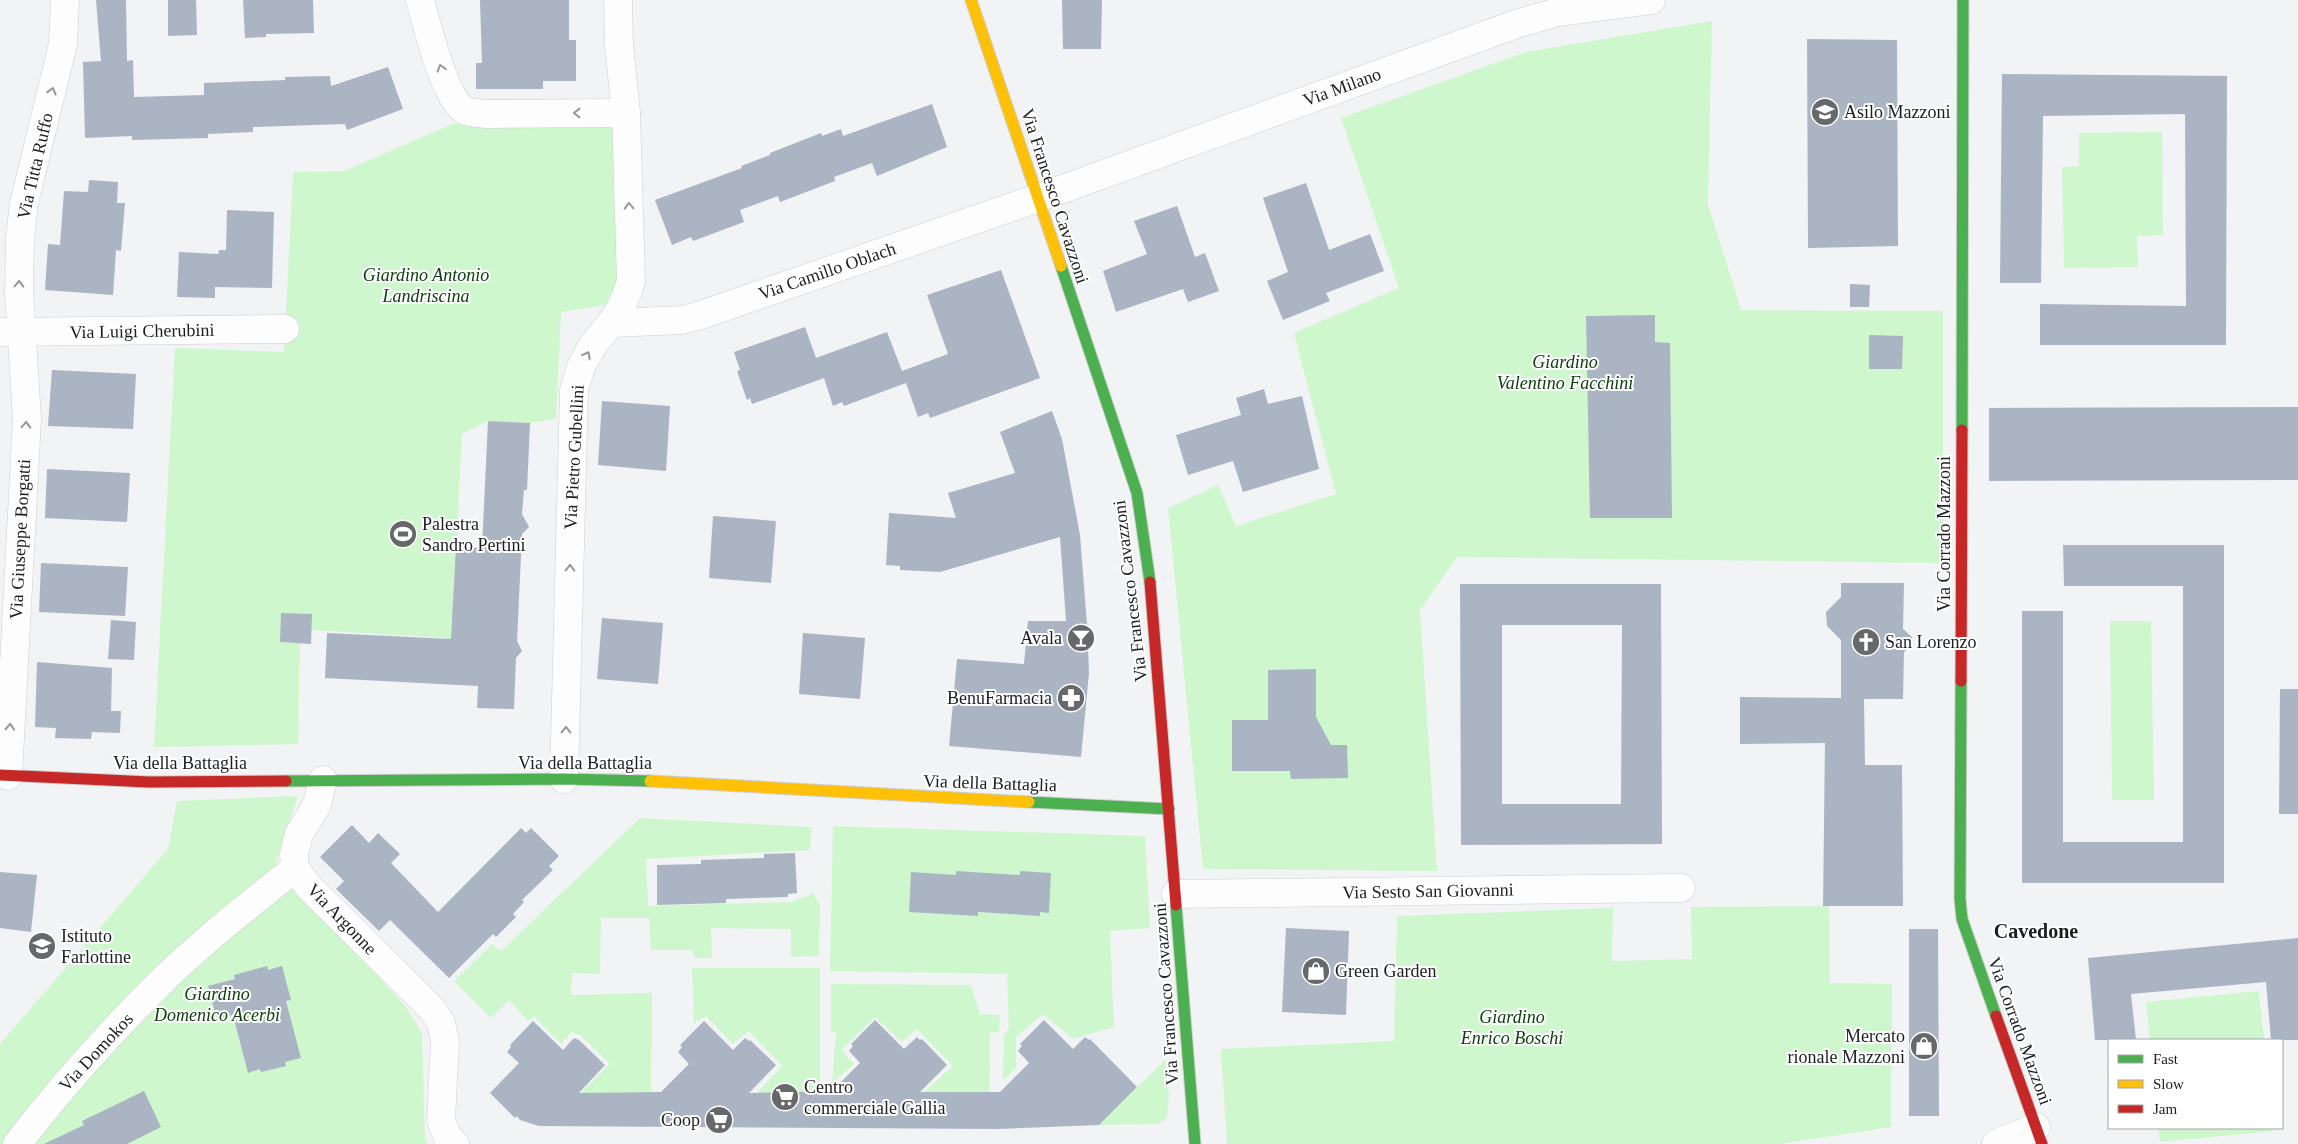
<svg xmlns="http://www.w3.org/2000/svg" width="2298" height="1144" font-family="Georgia,serif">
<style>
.green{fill:#cff7ce}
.building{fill:#aab4c3;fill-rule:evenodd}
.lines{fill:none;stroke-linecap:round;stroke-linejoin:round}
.street-casing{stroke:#cdcecf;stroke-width:29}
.fast-casing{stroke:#cdcecf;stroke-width:13}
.slow-casing{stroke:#cdcecf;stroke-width:13}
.jam-casing{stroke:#cdcecf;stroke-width:13}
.street{stroke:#fdfdfe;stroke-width:28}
.fast{stroke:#4caf50;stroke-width:11}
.slow{stroke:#ffc107;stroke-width:11}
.jam{stroke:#c62828;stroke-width:11}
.oneway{stroke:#98989a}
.labels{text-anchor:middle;stroke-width:4;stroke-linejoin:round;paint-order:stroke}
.street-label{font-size:18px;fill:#1c1d1f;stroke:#fff}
.poi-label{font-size:18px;fill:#1c1d1f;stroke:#fff;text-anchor:start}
.park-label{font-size:18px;font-style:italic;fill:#0d400d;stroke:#fff}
.quarter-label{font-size:20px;font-weight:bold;fill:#1c1d1f;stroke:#fff}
</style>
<rect width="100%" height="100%" fill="#f1f3f5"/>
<g class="green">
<path d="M 1712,21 L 1708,204 L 1741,310 L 1943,311 L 1943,563 L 1457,557 L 1420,610 L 1437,871 L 1203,869 L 1168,508 L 1218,485 L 1236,526 L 1336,494 L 1294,333 L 1399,288 L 1341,118 L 1526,52 Z"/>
<path d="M 452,124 L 614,124 L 618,283 L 604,305 L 561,312 L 556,419 L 530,423 L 488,421 L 462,434 L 452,638 L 447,646 L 447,638 L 311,630 L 300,644 L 298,744 L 154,747 L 175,348 L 284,352 L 293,172 L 344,171 Z"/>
<path d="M 2162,132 L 2163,235 L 2137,236 L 2138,267 L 2064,268 L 2062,167 L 2079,166 L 2079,133 Z"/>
<path d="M 2110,621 L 2151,621 L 2154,800 L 2112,800 Z"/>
<path d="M 298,796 L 276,862 L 405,1006 L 422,1033 L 425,1140 L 429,1144 L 0,1144 L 0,1044 L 168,849 L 177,801 Z"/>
<path d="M 640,818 L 812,827 L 810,850 L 646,859 L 648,906 L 792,902 L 813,893 L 820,905 L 819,956 L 791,957 L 791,929 L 711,928 L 712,958 L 695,958 L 692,950 L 651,950 L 649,918 L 601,918 L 600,974 L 572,973 L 571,995 L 652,993 L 651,1112 L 556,1117 L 610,1064 L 580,1035 L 572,1032 L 561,1044 L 534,1016 L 528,1021 L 509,1000 L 491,1018 L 454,981 L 492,944 L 501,951 Z"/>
<path d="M 833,826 L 1145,836 L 1150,928 L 1110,931 L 1114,1027 L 1073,1039 L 1043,1014 L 1016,1037 L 1016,1067 L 1003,1081 L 1004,1035 L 1009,1029 L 1007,974 L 830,971 Z"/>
<path d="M 1829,906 L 1830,983 L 1892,984 L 1891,1127 L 1780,1144 L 1227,1144 L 1221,1049 L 1394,1041 L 1397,916 L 1613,908 L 1612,961 L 1692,959 L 1691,907 Z"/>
<path d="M 692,968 L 820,968 L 820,1116 L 748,1103 L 782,1066 L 749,1031 L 733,1044 L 706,1016 L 694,1023 Z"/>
<path d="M 831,984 L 971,985 L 980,1014 L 1000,1015 L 999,1032 L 990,1033 L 989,1118 L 893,1120 L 953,1066 L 917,1029 L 902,1042 L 875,1017 L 841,1050 L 854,1064 L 832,1083 L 836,1032 L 831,1032 Z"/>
<path d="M 2259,991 L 2264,1040 L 2150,1040 L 2146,1002 Z"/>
<path d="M 1165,1060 L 1169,1094 L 1167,1118 L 1157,1124 L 1099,1125 Z"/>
<path d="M 2158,1128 L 2272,1128 L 2273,1131 L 2160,1142 Z"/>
</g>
<g class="building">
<path d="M 96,0 L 126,0 L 127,61 L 133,60 L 134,97 L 204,95 L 204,83 L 285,80 L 285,77 L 330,76 L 331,86 L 388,67 L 403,109 L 347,130 L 345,124 L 253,127 L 253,132 L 208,134 L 208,138 L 132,140 L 132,136 L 85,138 L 83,62 L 101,61 Z"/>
<path d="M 168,0 L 196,0 L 197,35 L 168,36 Z"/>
<path d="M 243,0 L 313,0 L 314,33 L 266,34 L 266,37 L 245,38 Z"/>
<path d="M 480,0 L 569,0 L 569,40 L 576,40 L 576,81 L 543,81 L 543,89 L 476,89 L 476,63 L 482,63 Z"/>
<path d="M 1062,0 L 1102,0 L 1101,49 L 1063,49 Z"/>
<path d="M 1807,39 L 1897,40 L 1898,246 L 1808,248 Z"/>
<path d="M 2002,74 L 2227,76 L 2226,345 L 2040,345 L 2040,304 L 2186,306 L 2185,114 L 2043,116 L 2041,283 L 2000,283 Z"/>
<path d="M 932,104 L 947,147 L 877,176 L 872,163 L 834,177 L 835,181 L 780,202 L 778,196 L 740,210 L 744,222 L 693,241 L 691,237 L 672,245 L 655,200 L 742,168 L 741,166 L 770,155 L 770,153 L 821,133 L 822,136 L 841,129 L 843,136 Z"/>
<path d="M 89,180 L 118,182 L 117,203 L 125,203 L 121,251 L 116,250 L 113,295 L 45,290 L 48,244 L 60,245 L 64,191 L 88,192 Z"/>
<path d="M 1306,183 L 1329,250 L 1370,234 L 1384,271 L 1326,293 L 1330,301 L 1283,320 L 1267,281 L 1288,272 L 1263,198 Z"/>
<path d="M 1177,206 L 1195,257 L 1205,253 L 1219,291 L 1188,302 L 1183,289 L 1116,312 L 1103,271 L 1147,254 L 1134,221 Z"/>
<path d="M 227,210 L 274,212 L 272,288 L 215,287 L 215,298 L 177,297 L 179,252 L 218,254 L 219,250 L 226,250 Z"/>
<path d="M 1001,270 L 1040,378 L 930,418 L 928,413 L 918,417 L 906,383 L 844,406 L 842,402 L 833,406 L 824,378 L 752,404 L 750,398 L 747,400 L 737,371 L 740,370 L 734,352 L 805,327 L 816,358 L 887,332 L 902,371 L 948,354 L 927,295 Z"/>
<path d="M 1850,284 L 1870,285 L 1869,307 L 1850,307 Z"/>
<path d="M 1655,315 L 1655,342 L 1670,343 L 1672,518 L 1590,518 L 1586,316 Z"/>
<path d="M 1869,335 L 1903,336 L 1902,369 L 1869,369 Z"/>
<path d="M 52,370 L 136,374 L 133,429 L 48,426 Z"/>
<path d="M 1264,389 L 1268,404 L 1302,396 L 1319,469 L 1243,492 L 1233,461 L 1188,475 L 1176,435 L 1241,415 L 1236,398 Z"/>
<path d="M 602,401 L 670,406 L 666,471 L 598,465 Z"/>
<path d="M 2298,407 L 2298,480 L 1989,481 L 1989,408 Z"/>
<path d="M 1052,411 L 1062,439 L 1080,535 L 1087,624 L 1089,673 L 1081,757 L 949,746 L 957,659 L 1024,664 L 1028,621 L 1066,621 L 1060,537 L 940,572 L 900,570 L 900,566 L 886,565 L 889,513 L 956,518 L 948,493 L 1015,473 L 1000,432 Z"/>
<path d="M 488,421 L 530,423 L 527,490 L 524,490 L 522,514 L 529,527 L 522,534 L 517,641 L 522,651 L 516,658 L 514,709 L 477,708 L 478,686 L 325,678 L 327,633 L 451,639 L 456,547 L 482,548 Z"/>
<path d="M 47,469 L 130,473 L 127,522 L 45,518 Z"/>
<path d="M 713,516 L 776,521 L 771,583 L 709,578 Z"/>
<path d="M 2063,545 L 2224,545 L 2224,883 L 2022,883 L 2022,611 L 2063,611 L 2063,842 L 2183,842 L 2183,586 L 2064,586 Z"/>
<path d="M 41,563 L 128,567 L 125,616 L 39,612 Z"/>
<path d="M 1841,583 L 1904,583 L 1903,629 L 1912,637 L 1912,645 L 1904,652 L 1903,699 L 1864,699 L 1865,765 L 1902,765 L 1903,906 L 1823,906 L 1825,743 L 1740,744 L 1740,697 L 1841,698 L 1841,640 L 1827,626 L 1826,612 L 1841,597 Z"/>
<path d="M 1460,584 L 1661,584 L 1662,844 L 1461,845 ZM 1502,625 L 1622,625 L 1621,804 L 1502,804 Z"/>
<path d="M 281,613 L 312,614 L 311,644 L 280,642 Z"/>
<path d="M 602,618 L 663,623 L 658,684 L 597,679 Z"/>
<path d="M 111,620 L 136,622 L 134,660 L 108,659 Z"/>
<path d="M 803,633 L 865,638 L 860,699 L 799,694 Z"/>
<path d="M 37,662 L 112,668 L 111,711 L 121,711 L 120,733 L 92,732 L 91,739 L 55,738 L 56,728 L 35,727 Z"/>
<path d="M 1316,669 L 1316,717 L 1331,745 L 1347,745 L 1348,778 L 1291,779 L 1290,771 L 1232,771 L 1232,720 L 1268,720 L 1268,670 Z"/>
<path d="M 2280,689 L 2298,689 L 2298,814 L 2279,814 Z"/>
<path d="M 352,825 L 369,843 L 378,833 L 400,854 L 391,863 L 438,912 L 521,828 L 526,833 L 531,828 L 559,856 L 549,866 L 553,870 L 522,900 L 524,902 L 513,914 L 516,917 L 496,937 L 493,934 L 449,978 L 390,920 L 379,931 L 336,889 L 344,881 L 320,857 Z"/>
<path d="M 795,853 L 797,893 L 788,894 L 788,897 L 726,899 L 726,903 L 657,905 L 657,865 L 701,864 L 701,860 L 764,858 L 764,854 Z"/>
<path d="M 956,871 L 1020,875 L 1020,871 L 1051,873 L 1049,913 L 1040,912 L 1040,916 L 978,912 L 978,916 L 909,912 L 911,872 L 956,875 Z"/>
<path d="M 0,872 L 37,875 L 31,932 L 0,928 Z"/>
<path d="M 1286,928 L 1349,931 L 1346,1015 L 1282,1012 Z"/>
<path d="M 1909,929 L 1938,929 L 1939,1116 L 1909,1116 Z"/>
<path d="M 2298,938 L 2298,1040 L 2271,1040 L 2266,982 L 2131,994 L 2136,1040 L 2095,1040 L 2088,958 Z"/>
<path d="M 267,966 L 268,970 L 282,966 L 291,1000 L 286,1001 L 301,1058 L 285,1062 L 286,1066 L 261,1072 L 260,1069 L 248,1073 L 233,1015 L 217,1020 L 208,986 L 235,979 L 234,975 Z"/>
<path d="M 875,1020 L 904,1049 L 917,1037 L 920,1040 L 922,1039 L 947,1065 L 920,1092 L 1000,1092 L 1029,1063 L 1018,1051 L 1022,1046 L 1020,1044 L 1044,1020 L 1073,1049 L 1085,1037 L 1089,1040 L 1090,1039 L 1137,1087 L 1099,1125 L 998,1129 L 539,1126 L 520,1120 L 517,1116 L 515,1118 L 490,1093 L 519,1063 L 507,1052 L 511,1047 L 510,1045 L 533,1021 L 563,1050 L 574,1038 L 579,1040 L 605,1065 L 579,1093 L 661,1092 L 689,1064 L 678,1052 L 682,1047 L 680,1045 L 704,1021 L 733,1050 L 745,1038 L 749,1041 L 750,1040 L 776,1065 L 749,1093 L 832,1091 L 860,1063 L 849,1051 L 853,1046 L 851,1044 Z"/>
<path d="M 144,1091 L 161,1127 L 127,1144 L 44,1144 L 84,1125 L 82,1121 Z"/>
</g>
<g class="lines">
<defs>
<g id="street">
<path d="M 420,0 C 427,24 444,100 466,111 C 471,113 480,113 485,114 L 626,113"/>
<path d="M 611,323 L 682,320 L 701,315 L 1038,198 L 1519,23 L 1558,12 L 1651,0"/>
<path d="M 0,332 L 285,329"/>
<path d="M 8,776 L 27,419 L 19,292 L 20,238 L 24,203 L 63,44 L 65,0"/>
<path d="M 564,779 L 574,390 L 581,367 L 592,346 L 611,323 L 622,306 L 631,282 L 626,113 L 619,45 L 618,0"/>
<path d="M 323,780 L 317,805 L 299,834 L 294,854 L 295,868 L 308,886 L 432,1009 L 441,1023 L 445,1041 L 441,1120 L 447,1136 L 455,1144"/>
<path d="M 1176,894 L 1681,888"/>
<path d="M 17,1144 C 62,1086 112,1030 164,979 C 205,939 251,904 295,868"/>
<path d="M 1996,1144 L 2036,1127"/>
</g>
<g id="fast">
<path d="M 1061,266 L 1137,493 L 1150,582"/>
<path d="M 1962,430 L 1963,0"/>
<path d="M 1961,681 L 1960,899 L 1962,919 L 1996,1016"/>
<path d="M 286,781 L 564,779 L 650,781"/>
<path d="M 1029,802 L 1169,809"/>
<path d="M 1176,905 L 1195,1144"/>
</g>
<g id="slow">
<path d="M 971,0 L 1061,266"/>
<path d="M 650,781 L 1029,802"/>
</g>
<g id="jam">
<path d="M 1150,582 L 1176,905"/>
<path d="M 1961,681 L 1962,430"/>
<path d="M 0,775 L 149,782 L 286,781"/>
<path d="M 1996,1016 L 2042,1144"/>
</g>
</defs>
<use href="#street" class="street-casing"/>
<use href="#fast" class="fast-casing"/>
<use href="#slow" class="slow-casing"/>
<use href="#jam" class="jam-casing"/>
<use href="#street" class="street"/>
<use href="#fast" class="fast"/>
<use href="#slow" class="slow"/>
<use href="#jam" class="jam"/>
</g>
<defs><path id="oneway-chevron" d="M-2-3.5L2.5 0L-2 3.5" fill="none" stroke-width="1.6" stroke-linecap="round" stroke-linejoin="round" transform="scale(1.25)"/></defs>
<g class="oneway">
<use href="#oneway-chevron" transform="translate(441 68) rotate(-107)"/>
<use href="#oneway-chevron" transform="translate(52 91) rotate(-76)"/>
<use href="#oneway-chevron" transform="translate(577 113) rotate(180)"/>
<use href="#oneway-chevron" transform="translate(629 206) rotate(-92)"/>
<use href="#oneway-chevron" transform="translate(19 284) rotate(-89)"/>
<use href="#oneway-chevron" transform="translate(587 355) rotate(-62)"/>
<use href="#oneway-chevron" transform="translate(26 425) rotate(-88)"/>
<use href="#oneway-chevron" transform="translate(570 568) rotate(-89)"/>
<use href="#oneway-chevron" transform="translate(10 727) rotate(-87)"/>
<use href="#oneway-chevron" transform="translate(566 730) rotate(-89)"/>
</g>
<defs>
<symbol id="school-disc" viewBox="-11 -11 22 22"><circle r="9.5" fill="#67686a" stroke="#fff"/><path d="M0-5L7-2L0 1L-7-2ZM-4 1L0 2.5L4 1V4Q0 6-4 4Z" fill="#fff"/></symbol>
<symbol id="stadium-disc" viewBox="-11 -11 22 22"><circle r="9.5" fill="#67686a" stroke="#fff"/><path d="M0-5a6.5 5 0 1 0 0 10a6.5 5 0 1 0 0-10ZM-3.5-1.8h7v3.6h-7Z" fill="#fff"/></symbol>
<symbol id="bar-disc" viewBox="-11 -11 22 22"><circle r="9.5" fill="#67686a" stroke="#fff"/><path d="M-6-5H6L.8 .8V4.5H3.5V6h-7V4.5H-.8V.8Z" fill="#fff"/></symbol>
<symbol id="church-disc" viewBox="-11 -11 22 22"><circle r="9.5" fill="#67686a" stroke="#fff"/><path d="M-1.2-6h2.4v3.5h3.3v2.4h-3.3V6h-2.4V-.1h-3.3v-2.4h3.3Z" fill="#fff"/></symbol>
<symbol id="pharmacy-disc" viewBox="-11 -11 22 22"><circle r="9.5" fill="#67686a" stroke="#fff"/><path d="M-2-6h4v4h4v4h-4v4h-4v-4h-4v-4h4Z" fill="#fff"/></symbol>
<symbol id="shop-disc" viewBox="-11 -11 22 22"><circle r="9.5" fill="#67686a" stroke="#fff"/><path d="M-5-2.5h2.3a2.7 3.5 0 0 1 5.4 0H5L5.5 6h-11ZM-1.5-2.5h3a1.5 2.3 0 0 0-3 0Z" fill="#fff"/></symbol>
<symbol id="supermarket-disc" viewBox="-11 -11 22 22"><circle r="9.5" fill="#67686a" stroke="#fff"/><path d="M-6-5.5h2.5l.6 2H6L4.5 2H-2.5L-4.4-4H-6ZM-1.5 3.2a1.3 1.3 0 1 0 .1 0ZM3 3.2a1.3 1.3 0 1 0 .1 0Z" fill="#fff"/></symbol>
</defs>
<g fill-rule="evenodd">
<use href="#school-disc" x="1809" y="96" width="32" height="32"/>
<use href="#stadium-disc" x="387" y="518" width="32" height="32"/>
<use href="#bar-disc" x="1065" y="622" width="32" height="32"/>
<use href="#church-disc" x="1850" y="626" width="32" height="32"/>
<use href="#pharmacy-disc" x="1055" y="682" width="32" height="32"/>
<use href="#school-disc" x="26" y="930" width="32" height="32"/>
<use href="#shop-disc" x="1300" y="955" width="32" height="32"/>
<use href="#shop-disc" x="1908" y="1030" width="32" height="32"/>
<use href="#supermarket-disc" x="769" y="1081" width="32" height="32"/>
<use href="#supermarket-disc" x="703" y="1104" width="32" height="32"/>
</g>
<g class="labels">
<g class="street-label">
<text transform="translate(1342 87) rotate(-20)" y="6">Via Milano</text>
<text transform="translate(35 166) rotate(-77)" y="6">Via Titta Ruffo</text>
<text transform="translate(1055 196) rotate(72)" y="6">Via Francesco Cavazzoni</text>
<text transform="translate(827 271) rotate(-19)" y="6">Via Camillo Oblach</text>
<text transform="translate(142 331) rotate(-1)" y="6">Via Luigi Cherubini</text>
<text transform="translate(574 457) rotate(-87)" y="6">Via Pietro Gubellini</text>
<text transform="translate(1944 534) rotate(-90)" y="6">Via Corrado Mazzoni</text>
<text transform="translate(20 539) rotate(-87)" y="6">Via Giuseppe Borgatti</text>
<text transform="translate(1130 591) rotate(-97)" y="6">Via Francesco Cavazzoni</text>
<text x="180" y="769">Via della Battaglia</text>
<text x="585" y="769">Via della Battaglia</text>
<text transform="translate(990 783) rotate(2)" y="6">Via della Battaglia</text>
<text transform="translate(1428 891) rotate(-1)" y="6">Via Sesto San Giovanni</text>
<text transform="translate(342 919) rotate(46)" y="6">Via Argonne</text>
<text transform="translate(1166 994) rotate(-94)" y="6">Via Francesco Cavazzoni</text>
<text transform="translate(2020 1031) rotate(70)" y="6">Via Corrado Mazzoni</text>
<text transform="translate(96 1052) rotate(-47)" y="6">Via Domokos</text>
</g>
<g class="poi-label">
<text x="1844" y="118">Asilo Mazzoni</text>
<text x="422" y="530">Palestra<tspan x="422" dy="21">Sandro Pertini</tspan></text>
<text x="1062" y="644" text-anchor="end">Avala</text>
<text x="1885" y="648">San Lorenzo</text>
<text x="1052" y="704" text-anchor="end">BenuFarmacia</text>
<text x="61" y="942">Istituto<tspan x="61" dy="21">Farlottine</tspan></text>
<text x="1335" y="977">Green Garden</text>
<text x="1905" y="1042" text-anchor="end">Mercato<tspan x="1905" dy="21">rionale Mazzoni</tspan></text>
<text x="804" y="1093">Centro<tspan x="804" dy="21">commerciale Gallia</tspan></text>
<text x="700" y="1126" text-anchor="end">Coop</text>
</g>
<g class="park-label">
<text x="426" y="281">Giardino Antonio<tspan x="426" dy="21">Landriscina</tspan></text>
<text x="1565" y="368">Giardino<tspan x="1565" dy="21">Valentino Facchini</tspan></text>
<text x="217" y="1000">Giardino<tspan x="217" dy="21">Domenico Acerbi</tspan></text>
<text x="1512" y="1023">Giardino<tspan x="1512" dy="21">Enrico Boschi</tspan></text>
</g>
<g class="quarter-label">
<text x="2036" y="938">Cavedone</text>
</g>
</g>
<rect x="2108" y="1039" width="175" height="90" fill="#ffffff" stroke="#a4a5a5"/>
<rect x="2118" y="1055" width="25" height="8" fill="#4caf50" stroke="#a4a5a5"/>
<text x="2153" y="1064" font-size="15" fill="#1c1d1f">Fast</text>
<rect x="2118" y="1080" width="25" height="8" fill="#ffc107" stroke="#a4a5a5"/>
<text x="2153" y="1089" font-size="15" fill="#1c1d1f">Slow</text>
<rect x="2118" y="1105" width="25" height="8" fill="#c62828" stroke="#a4a5a5"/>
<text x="2153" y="1114" font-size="15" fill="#1c1d1f">Jam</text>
</svg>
